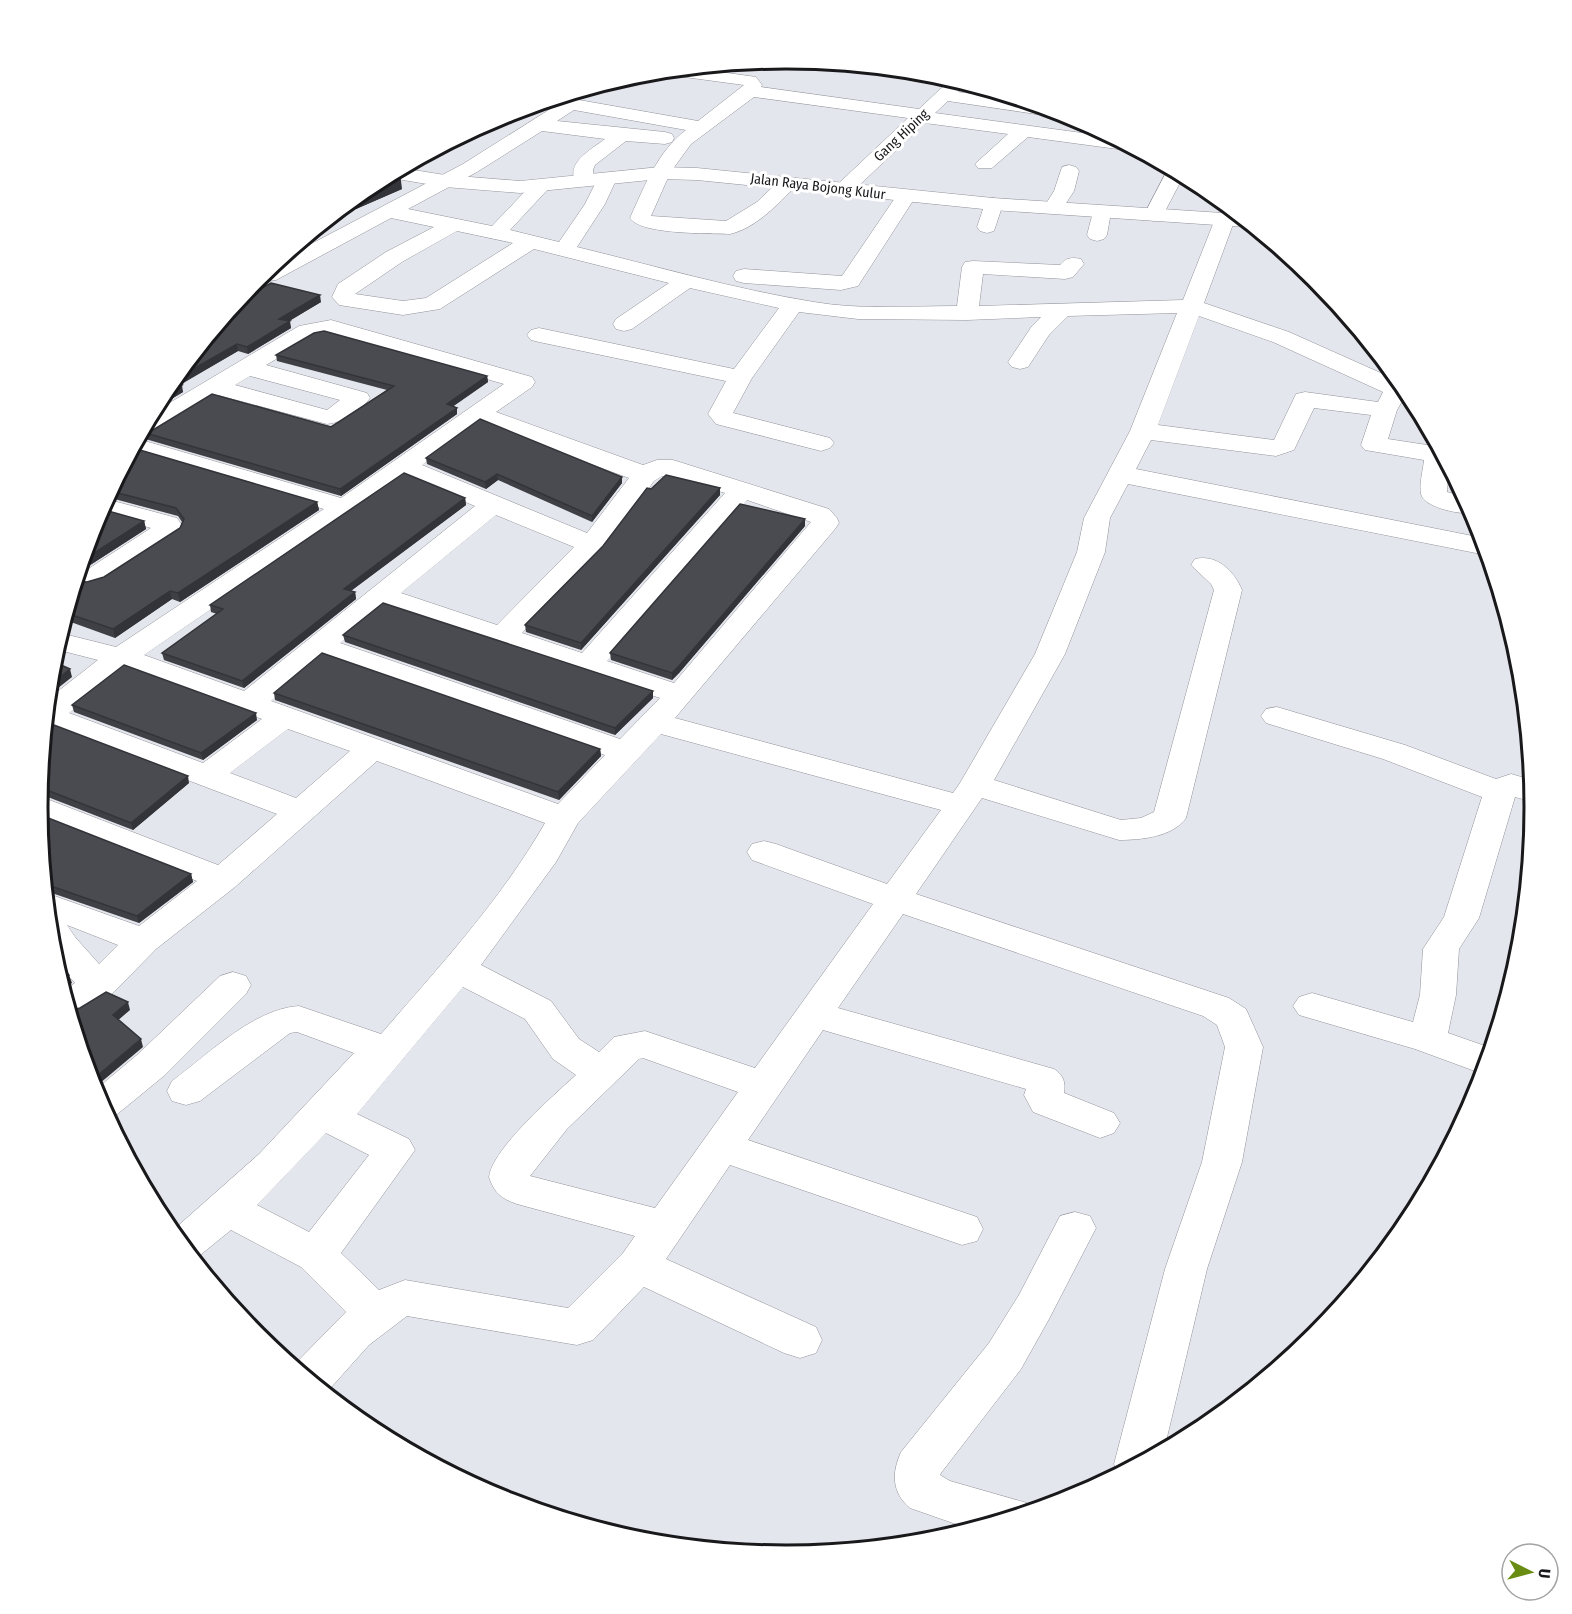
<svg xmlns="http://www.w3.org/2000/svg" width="1572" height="1614" font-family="'Fira Sans Condensed',sans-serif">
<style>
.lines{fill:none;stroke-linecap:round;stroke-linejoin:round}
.minor-casing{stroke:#91939a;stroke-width:1}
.major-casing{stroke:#91939a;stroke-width:1}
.minor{fill:#fff;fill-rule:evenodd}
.major{fill:#fff;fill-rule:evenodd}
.wall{fill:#3f4046}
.shaded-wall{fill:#333439}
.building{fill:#494b51;stroke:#333439;stroke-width:1.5}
.labels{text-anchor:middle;stroke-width:6;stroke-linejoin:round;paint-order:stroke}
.far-street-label{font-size:14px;fill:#19191c;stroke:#fff}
.rim{fill:none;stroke:#19191c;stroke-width:3}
</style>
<rect width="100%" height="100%" fill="#e4e6ed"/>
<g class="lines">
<defs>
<g id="minor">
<path d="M 692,68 L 756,77 L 762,85 L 761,87 L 919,109 L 951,79 L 966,83 L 958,92 L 1025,101 L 1064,113 L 1056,117 L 948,101 L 935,113 L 1112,137 L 1132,147 L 1125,150 L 1028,137 L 992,168 L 978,168 L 975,164 L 1008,134 L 925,123 L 851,193 L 837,193 L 834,189 L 837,185 L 908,118 L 754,97 L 691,144 L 670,173 L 651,216 L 726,221 L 757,202 L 782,178 L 796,178 L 799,182 L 796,186 C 778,204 756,228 730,234 C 709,233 641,235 630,218 C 644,187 658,151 686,130 L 574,110 L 557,121 L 665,132 L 672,134 L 674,138 L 672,142 L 665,144 L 626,141 L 595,165 L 593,170 L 594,180 L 591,184 L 577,184 C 563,164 592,149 605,139 L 542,131 L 477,172 L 408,209 L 492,226 L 533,183 L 547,183 L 550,187 L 510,230 L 559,242 L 585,204 L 600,174 L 614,174 L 617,178 L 605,204 L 577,247 C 655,266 734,289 814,302 C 860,310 910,306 957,306 L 962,267 L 965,262 L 973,261 L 1060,265 C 1066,258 1071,257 1081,259 L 1084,264 L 1073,277 L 1065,279 L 983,274 L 979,306 L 1183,300 L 1215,219 L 1218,215 L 1225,213 L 1232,215 L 1235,219 L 1204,303 L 1289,332 L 1401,382 L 1412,397 L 1404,398 L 1397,410 L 1388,439 L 1427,445 L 1435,440 L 1449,468 L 1447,492 L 1465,497 L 1474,513 C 1462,515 1424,508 1421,494 C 1419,485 1423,470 1424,460 L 1365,450 L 1361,445 L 1371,415 L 1314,408 L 1294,450 L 1276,456 L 1151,440 L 1136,469 L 1483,538 L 1488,555 L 1486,555 L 1128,484 L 1110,518 L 1105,552 L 1065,654 L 994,780 L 1121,820 L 1141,818 L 1154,812 L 1214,590 L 1211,584 L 1191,565 L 1195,559 C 1217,554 1234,571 1242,590 L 1186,818 C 1173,837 1140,840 1119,840 L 982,798 L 916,894 L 1229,998 L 1246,1009 L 1263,1047 L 1242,1162 L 1207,1269 L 1164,1450 L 1118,1474 L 1114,1464 L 1165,1269 L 1202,1162 L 1225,1047 L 1217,1025 L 1203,1016 L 903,914 L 838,1008 L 1054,1069 C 1063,1075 1066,1082 1064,1093 L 1114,1113 L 1120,1123 L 1114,1133 L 1100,1138 L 1033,1112 L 1024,1095 L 1026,1089 L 823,1030 L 748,1140 L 977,1217 L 983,1229 L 977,1241 L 962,1245 L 730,1165 L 666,1259 L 816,1327 L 822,1340 L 816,1353 L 800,1358 L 784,1353 L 644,1287 L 593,1340 L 577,1345 L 407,1316 L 369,1345 L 326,1393 L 293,1366 L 346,1312 L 301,1267 L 231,1230 L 194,1260 L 171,1232 L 259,1154 L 354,1053 L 297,1032 L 290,1033 L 200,1101 L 186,1105 L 172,1101 L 167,1091 L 172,1081 C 209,1054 253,1009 299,1006 L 381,1034 C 439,967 501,900 545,823 L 377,761 L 235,887 L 156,949 L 111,995 L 81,1014 L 71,1017 L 63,991 L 75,983 L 54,960 L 46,893 L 139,926 L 197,881 L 39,818 L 39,796 L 218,865 L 277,814 L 45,726 L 48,699 L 98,660 L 55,649 L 60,633 L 116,647 L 324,509 L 131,453 L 138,439 L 341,498 L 504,384 L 330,334 L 314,337 L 266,365 L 367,393 L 370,398 C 360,412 344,422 327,424 L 218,395 L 153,434 L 140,436 L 151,414 L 299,326 L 331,320 L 532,377 L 535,382 L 532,387 L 496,412 L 643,465 L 657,460 L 673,460 L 829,509 L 837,518 L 839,523 L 835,529 L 675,718 L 953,793 L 960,783 L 1035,654 L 1077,552 L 1084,518 L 1130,431 L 1177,313 L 1068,316 L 1049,335 L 1028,367 L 1020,369 L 1012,367 L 1008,362 L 1032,326 L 1041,317 L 967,320 L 858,319 L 799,312 L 752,378 L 733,413 L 830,438 L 834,443 L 830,448 L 821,451 L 716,424 L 708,414 L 726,381 L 539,342 L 531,340 L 527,335 L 531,330 L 539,328 L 734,369 L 779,308 L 690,288 L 632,329 L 624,331 L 616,329 L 613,324 L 616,319 L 669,283 L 534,249 L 440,309 L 403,315 L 339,305 L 332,297 L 338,284 L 386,252 L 434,227 L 391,218 L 276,280 L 253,283 L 275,263 L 463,164 L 555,106 L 543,102 L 562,97 L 698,121 L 744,85 L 677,76 L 671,75 L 668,71 ZM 457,231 L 513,243 L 426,298 L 403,301 L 355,294 L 402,262 ZM 1199,316 L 1273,342 L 1383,392 L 1378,402 L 1305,392 L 1296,394 L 1274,440 L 1158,425 ZM 250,376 L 340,400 L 327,410 L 235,385 ZM 480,423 L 629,478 L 587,533 L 422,465 ZM 662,476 L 671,476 L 725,493 L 582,653 L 522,633 L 602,551 L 654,481 ZM 405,477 L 475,506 L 244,691 L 144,655 ZM 747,500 L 811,522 L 674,683 L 607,661 ZM 496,515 L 574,547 L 497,625 L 401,593 ZM 384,607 L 660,698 L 620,739 L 340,643 ZM 323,657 L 605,755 L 558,804 L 271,701 ZM 125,669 L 262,719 L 203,763 L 69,713 ZM 288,729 L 350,751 L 296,798 L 230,773 ZM 661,734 L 941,810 L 887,884 L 776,844 L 764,841 L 752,844 L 747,852 L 752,860 L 873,904 L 755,1068 L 645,1031 L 614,1037 L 599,1052 L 579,1039 L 551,1001 L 481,965 L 556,862 L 578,823 ZM 67,925 L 118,945 L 99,964 L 75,937 ZM 463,987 L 525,1019 L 553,1059 L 576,1075 C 554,1095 492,1149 489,1177 C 494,1193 502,1199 517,1204 L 635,1236 L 623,1253 L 568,1308 L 405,1280 L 379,1290 L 341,1253 L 415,1150 L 409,1139 L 357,1114 ZM 643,1058 L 738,1092 L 655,1208 L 530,1176 L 567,1129 L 639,1059 ZM 326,1133 L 369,1155 L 309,1232 L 257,1205 Z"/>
<path d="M 1069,165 L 1076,167 L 1079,171 L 1074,191 L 1061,211 L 1047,211 L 1044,207 L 1054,191 L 1062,167 Z"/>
<path d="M 1169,167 L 1184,175 L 1161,219 L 1154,221 L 1147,219 L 1144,215 Z"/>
<path d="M 906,190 L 913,192 L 916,196 L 858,286 L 841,290 L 744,283 L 736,281 L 733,276 L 736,271 L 744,269 L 842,276 L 899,192 Z"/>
<path d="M 993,198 L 1000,200 L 1003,204 L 994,231 L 987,233 L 980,231 L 977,227 L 986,200 Z"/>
<path d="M 1101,206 L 1108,208 L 1111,212 L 1107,235 L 1104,239 L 1097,241 L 1090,239 L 1087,235 L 1094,208 Z"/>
<path d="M 106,499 L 177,518 L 184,528 L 180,534 L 105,583 L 89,588 L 74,587 L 79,571 L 85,571 L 151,528 L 98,513 Z"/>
<path d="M 1277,707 L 1405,745 L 1496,779 L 1511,774 L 1532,780 L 1534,802 L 1515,797 L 1479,918 L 1459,949 L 1456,995 L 1448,1033 L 1491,1048 L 1483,1074 L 1415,1049 L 1299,1015 L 1293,1006 L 1299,997 L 1312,993 L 1413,1022 L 1420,995 L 1423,949 L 1444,917 L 1482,797 L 1383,759 L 1266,723 L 1261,716 L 1266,709 Z"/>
<path d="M 233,972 L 246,976 L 251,985 L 246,994 L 165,1075 L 115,1116 L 108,1118 L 94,1091 L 137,1055 L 220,976 Z"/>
<path d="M 1075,1212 L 1090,1216 L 1096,1228 L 1049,1319 L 1021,1369 L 941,1473 L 940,1475 L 950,1481 L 1027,1503 L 1031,1511 L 970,1529 L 910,1508 C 891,1492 892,1472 901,1452 L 989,1343 L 1019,1295 L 1060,1216 Z"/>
</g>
<path id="major" d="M 660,167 L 697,168 L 993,198 L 1238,214 L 1252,226 L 1246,227 L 993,210 L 697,180 L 660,179 L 520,193 L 445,187 L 385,177 L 401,168 L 445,175 L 520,181 Z"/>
</defs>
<use href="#minor" class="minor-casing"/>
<use href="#major" class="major-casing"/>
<use href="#minor" class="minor"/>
<use href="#major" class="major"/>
</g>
<g class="wall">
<path d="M 370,184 L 402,189 L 356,209 L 344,206 Z"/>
<path d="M 237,302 L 321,302 L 289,321 L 291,328 L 248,354 L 238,351 L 180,385 L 183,392 L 153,410 L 164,391 Z"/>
<path d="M 276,355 L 487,376 L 488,382 L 453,406 L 457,408 L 457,414 L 341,496 L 142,438 L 141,433 L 142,431 L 331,427 L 387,390 L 277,361 Z"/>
<path d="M 133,448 L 317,502 L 319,510 L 180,602 L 172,599 L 115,638 L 68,621 L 63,625 L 76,581 L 87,582 L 104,577 L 180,528 L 182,522 L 178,516 L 107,497 Z"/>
<path d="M 426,458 L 622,477 L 622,483 L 592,522 L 498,480 L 486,489 L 427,464 Z"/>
<path d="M 651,489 L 720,495 L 581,650 L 526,632 L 525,625 L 603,546 Z"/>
<path d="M 465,498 L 466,505 L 351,591 L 355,592 L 356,599 L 244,688 L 164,660 L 162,653 L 217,614 L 211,612 L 210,605 Z"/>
<path d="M 95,520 L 144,521 L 146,529 L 84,569 L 80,569 Z"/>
<path d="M 805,526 L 679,673 L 672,680 L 611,660 L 610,653 Z"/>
<path d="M 343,635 L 653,691 L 653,698 L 615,735 L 345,642 Z"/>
<path d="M 274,693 L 600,749 L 601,756 L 559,800 L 275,700 Z"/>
<path d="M 72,705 L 257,720 L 203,760 L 74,712 Z"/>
<path d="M 46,722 L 189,783 L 133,830 L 40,794 L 39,795 Z"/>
<path d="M 38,814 L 191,874 L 193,882 L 139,923 L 46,891 Z"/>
</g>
<g class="shaded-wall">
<path d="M 400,173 L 402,189 L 356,209 L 354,198 L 367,187 Z"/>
<path d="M 320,295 L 321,302 L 281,326 L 279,319 Z"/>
<path d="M 290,321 L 291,328 L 248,354 L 247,347 Z"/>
<path d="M 237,344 L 238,351 L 172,389 L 172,381 Z"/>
<path d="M 487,376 L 488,382 L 448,410 L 447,404 Z"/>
<path d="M 182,385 L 183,392 L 153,410 L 160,398 Z"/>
<path d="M 457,408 L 457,414 L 341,496 L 340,489 Z"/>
<path d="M 497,474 L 498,480 L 486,489 L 485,482 Z"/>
<path d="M 622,477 L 622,483 L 592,522 L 592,516 Z"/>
<path d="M 720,488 L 720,495 L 581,650 L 581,643 Z"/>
<path d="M 465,498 L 466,505 L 345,595 L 344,589 Z"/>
<path d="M 317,502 L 319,510 L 180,602 L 178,593 Z"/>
<path d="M 805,519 L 805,526 L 679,673 L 672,680 L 672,673 Z"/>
<path d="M 144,521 L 146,529 L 84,569 L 82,561 Z"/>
<path d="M 170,591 L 172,599 L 115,638 L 113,629 Z"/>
<path d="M 355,592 L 356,599 L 244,688 L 242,681 Z"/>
<path d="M 66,613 L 68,621 L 63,625 Z"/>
<path d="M 70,669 L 72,677 L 48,696 L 50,685 Z"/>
<path d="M 653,691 L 653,698 L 615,735 L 615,728 Z"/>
<path d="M 256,713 L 257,720 L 203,760 L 201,753 Z"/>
<path d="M 600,749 L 601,756 L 559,800 L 558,792 Z"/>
<path d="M 188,776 L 189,783 L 133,830 L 131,823 Z"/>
<path d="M 191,874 L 193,882 L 139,923 L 137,916 Z"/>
<path d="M 69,975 L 72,983 L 63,989 L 60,981 Z"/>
<path d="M 128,1002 L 130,1010 L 116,1022 L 113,1015 Z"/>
<path d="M 141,1039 L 143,1047 L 93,1089 L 91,1081 Z"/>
</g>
<g class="building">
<path d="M 395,171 L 400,173 L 367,187 L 370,184 Z"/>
<path d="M 271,283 L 320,295 L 279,319 L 290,321 L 247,347 L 237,344 L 172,381 L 237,302 Z"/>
<path d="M 324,331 L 487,376 L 447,404 L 457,408 L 340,489 L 142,432 L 153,430 L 212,394 L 331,427 L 394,386 L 276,355 L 314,333 Z"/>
<path d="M 171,382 L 182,385 L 160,398 L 164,391 Z"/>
<path d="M 480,419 L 622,477 L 592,516 L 497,474 L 485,482 L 426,458 Z"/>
<path d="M 133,448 L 317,502 L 178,593 L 170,591 L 113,629 L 66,613 L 76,581 L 87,582 L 104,577 L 180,528 L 184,519 L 176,508 L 110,491 Z"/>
<path d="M 404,473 L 465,498 L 344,589 L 355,592 L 242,681 L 162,653 L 223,609 L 210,605 Z"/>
<path d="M 666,475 L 720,488 L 581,643 L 525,625 L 603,546 L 647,488 L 651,489 Z"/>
<path d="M 740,504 L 805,519 L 679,666 L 672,673 L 610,653 Z"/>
<path d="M 101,509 L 144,521 L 82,561 L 95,520 Z"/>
<path d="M 383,603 L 653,691 L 615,728 L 343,635 Z"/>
<path d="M 322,653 L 600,749 L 558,792 L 274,693 Z"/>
<path d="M 52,661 L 70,669 L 50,685 Z"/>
<path d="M 124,665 L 256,713 L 201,753 L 72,705 Z"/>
<path d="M 46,722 L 188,776 L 131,823 L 39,787 Z"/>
<path d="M 38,814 L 191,874 L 137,916 L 45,884 Z"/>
<path d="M 53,958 L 69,975 L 60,981 Z"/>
<path d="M 106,992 L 128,1002 L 113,1015 L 141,1039 L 91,1081 L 69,1011 L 80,1008 Z"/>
</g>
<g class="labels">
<g class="far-street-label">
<text transform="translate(901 135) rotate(-43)" y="5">Gang Hiping</text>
<text transform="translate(818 186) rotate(7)" y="5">Jalan Raya Bojong Kulur</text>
</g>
</g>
<path d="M0 0H1572V1614H0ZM48 807a738 738 0 1 1 1476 0a738 738 0 1 1-1476 0Z" fill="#fff" fill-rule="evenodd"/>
<path class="rim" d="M48 807a738 738 0 1 1 1476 0a738 738 0 1 1-1476 0Z"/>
<g transform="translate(1530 1572) rotate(96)"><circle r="28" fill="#ffffff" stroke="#a3a3a4" stroke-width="1.5"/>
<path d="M0-4.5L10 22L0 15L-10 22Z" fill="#698c13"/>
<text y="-9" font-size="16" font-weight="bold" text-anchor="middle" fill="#19191c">U</text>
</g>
</svg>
